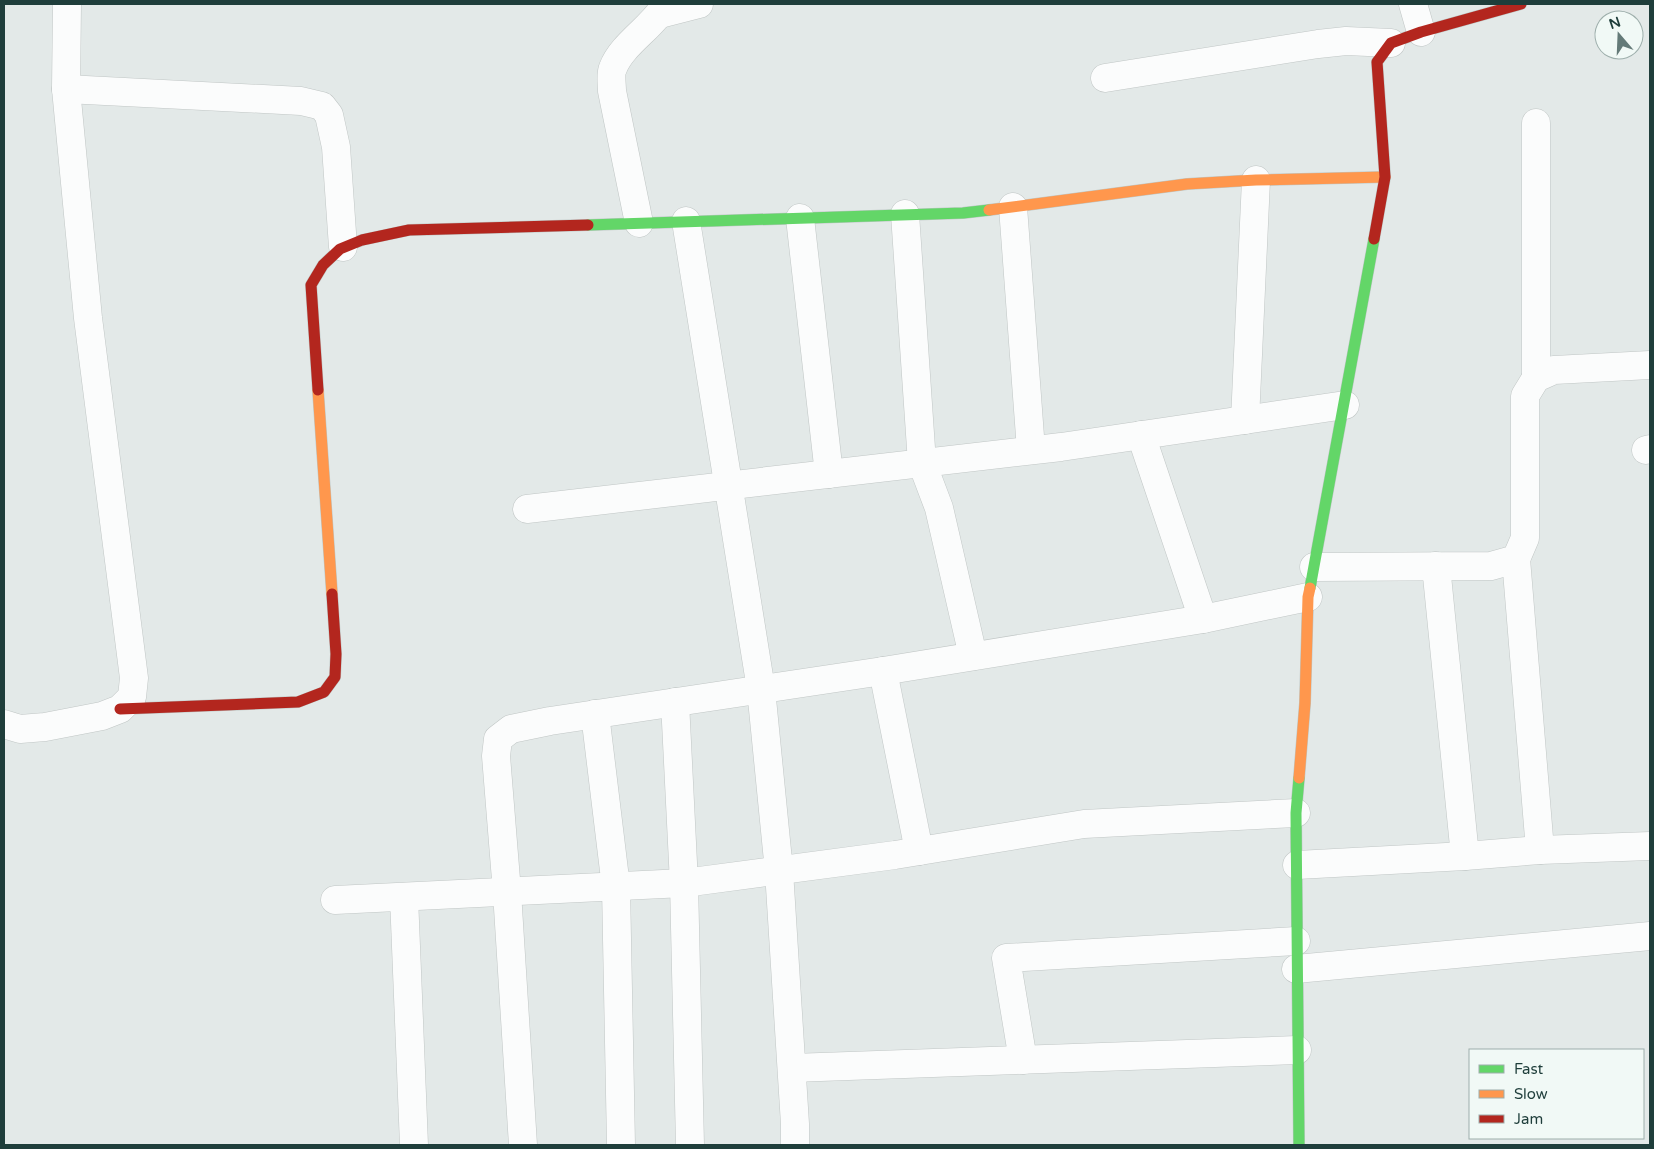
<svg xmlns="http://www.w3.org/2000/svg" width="1654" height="1149" font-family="'Varela Round',sans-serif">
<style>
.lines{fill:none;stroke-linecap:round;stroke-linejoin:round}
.street-casing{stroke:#c0c6c5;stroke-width:29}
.fast-casing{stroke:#bec7c5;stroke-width:12}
.slow-casing{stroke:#bec7c5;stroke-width:12}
.jam-casing{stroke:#bec7c5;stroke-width:12}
.street{stroke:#fbfcfc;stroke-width:28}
.fast{stroke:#63d668;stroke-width:11}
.slow{stroke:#ff974d;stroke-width:11}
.jam{stroke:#b3261e;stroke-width:11}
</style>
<rect width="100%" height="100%" fill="#e3e9e8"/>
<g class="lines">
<defs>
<g id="street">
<path d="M 1413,4 L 1421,32"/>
<path d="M 660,14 L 699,4"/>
<path d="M 1105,78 L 1318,44 L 1346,41 L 1391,43"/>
<path d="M 66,89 L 301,101 L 322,106 L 329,115 L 336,147 L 343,247"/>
<path d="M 1013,207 L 1031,450"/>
<path d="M 905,214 L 922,463 L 939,508 L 973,656"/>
<path d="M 800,218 L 829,474"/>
<path d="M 686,221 L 761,689 L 779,871 L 795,1124 L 795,1145"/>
<path d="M 639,223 L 612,91 C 612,84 610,74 613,68 C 622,44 653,27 666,4"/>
<path d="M 1536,378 L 1536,123"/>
<path d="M 1245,420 L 1256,180"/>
<path d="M 1141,435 L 1203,619"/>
<path d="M 1646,450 L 1650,449"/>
<path d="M 527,509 L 1061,447 L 1345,405"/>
<path d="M 1516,559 L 1540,850"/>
<path d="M 1436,566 L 1465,856"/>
<path d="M 1314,567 L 1491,566 L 1516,559 L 1525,538 L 1525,396 L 1536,378 L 1554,370 L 1650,365"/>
<path d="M 883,671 L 919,851"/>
<path d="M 675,702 L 684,883 L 690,1145"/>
<path d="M 595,714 L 616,887 L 621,1145"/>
<path d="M 4,724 L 20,729 L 45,727 L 102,716 L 120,709 L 132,697 L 134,678 L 88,318 L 66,89 L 67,4"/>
<path d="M 1297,865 L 1465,856 L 1540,850 L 1650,846"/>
<path d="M 404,897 L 414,1145"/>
<path d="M 335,900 L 684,883 L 895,855 L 1084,824 L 1296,813"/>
<path d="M 1296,969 L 1650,936"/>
<path d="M 1023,1060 L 1006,958 L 1296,941"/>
<path d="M 792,1068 L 1297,1050"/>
<path d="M 523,1145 L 507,892 L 496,756 L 498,739 L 511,729 L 550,721 L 883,671 L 1203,619 L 1308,597"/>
</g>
<g id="fast">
<path d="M 588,225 L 963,213 L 989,210"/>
<path d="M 1310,588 L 1374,239"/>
<path d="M 1299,778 L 1296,813 L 1299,1145"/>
</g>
<g id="slow">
<path d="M 989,210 L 1187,184 L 1256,180 L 1385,177"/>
<path d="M 318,390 L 332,594"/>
<path d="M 1299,778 L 1305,703 L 1308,597 L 1310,588"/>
</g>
<g id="jam">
<path d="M 1374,239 L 1385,177 L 1377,62 L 1391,43 L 1421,32 L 1521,4"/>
<path d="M 318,390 L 311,285 L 323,265 L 340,249 L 362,240 L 409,230 L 588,225"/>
<path d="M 120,709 L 298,702 L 324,692 L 335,677 L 336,654 L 332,594"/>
</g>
</defs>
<use href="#street" class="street-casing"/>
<use href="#fast" class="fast-casing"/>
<use href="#slow" class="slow-casing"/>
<use href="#jam" class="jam-casing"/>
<use href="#street" class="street"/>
<use href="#fast" class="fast"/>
<use href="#slow" class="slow"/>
<use href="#jam" class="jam"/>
</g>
<rect width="1654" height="1149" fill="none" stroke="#1f3e3b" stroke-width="10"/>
<rect x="1469" y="1049" width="175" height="90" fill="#f1f9f6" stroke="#9daeab"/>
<rect x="1479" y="1065" width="25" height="8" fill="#63d668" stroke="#9daeab"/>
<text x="1514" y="1074" font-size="15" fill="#1f3e3b">Fast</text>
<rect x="1479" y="1090" width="25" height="8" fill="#ff974d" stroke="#9daeab"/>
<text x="1514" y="1099" font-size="15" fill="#1f3e3b">Slow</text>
<rect x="1479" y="1115" width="25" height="8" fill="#b3261e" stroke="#9daeab"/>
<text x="1514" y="1124" font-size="15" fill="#1f3e3b">Jam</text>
<g transform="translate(1619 35) rotate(341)"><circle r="24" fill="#f1f9f6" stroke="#9daeab"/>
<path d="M0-4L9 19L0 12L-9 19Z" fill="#647a78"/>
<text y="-8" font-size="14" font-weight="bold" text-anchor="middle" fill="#1f3e3b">N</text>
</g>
</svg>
